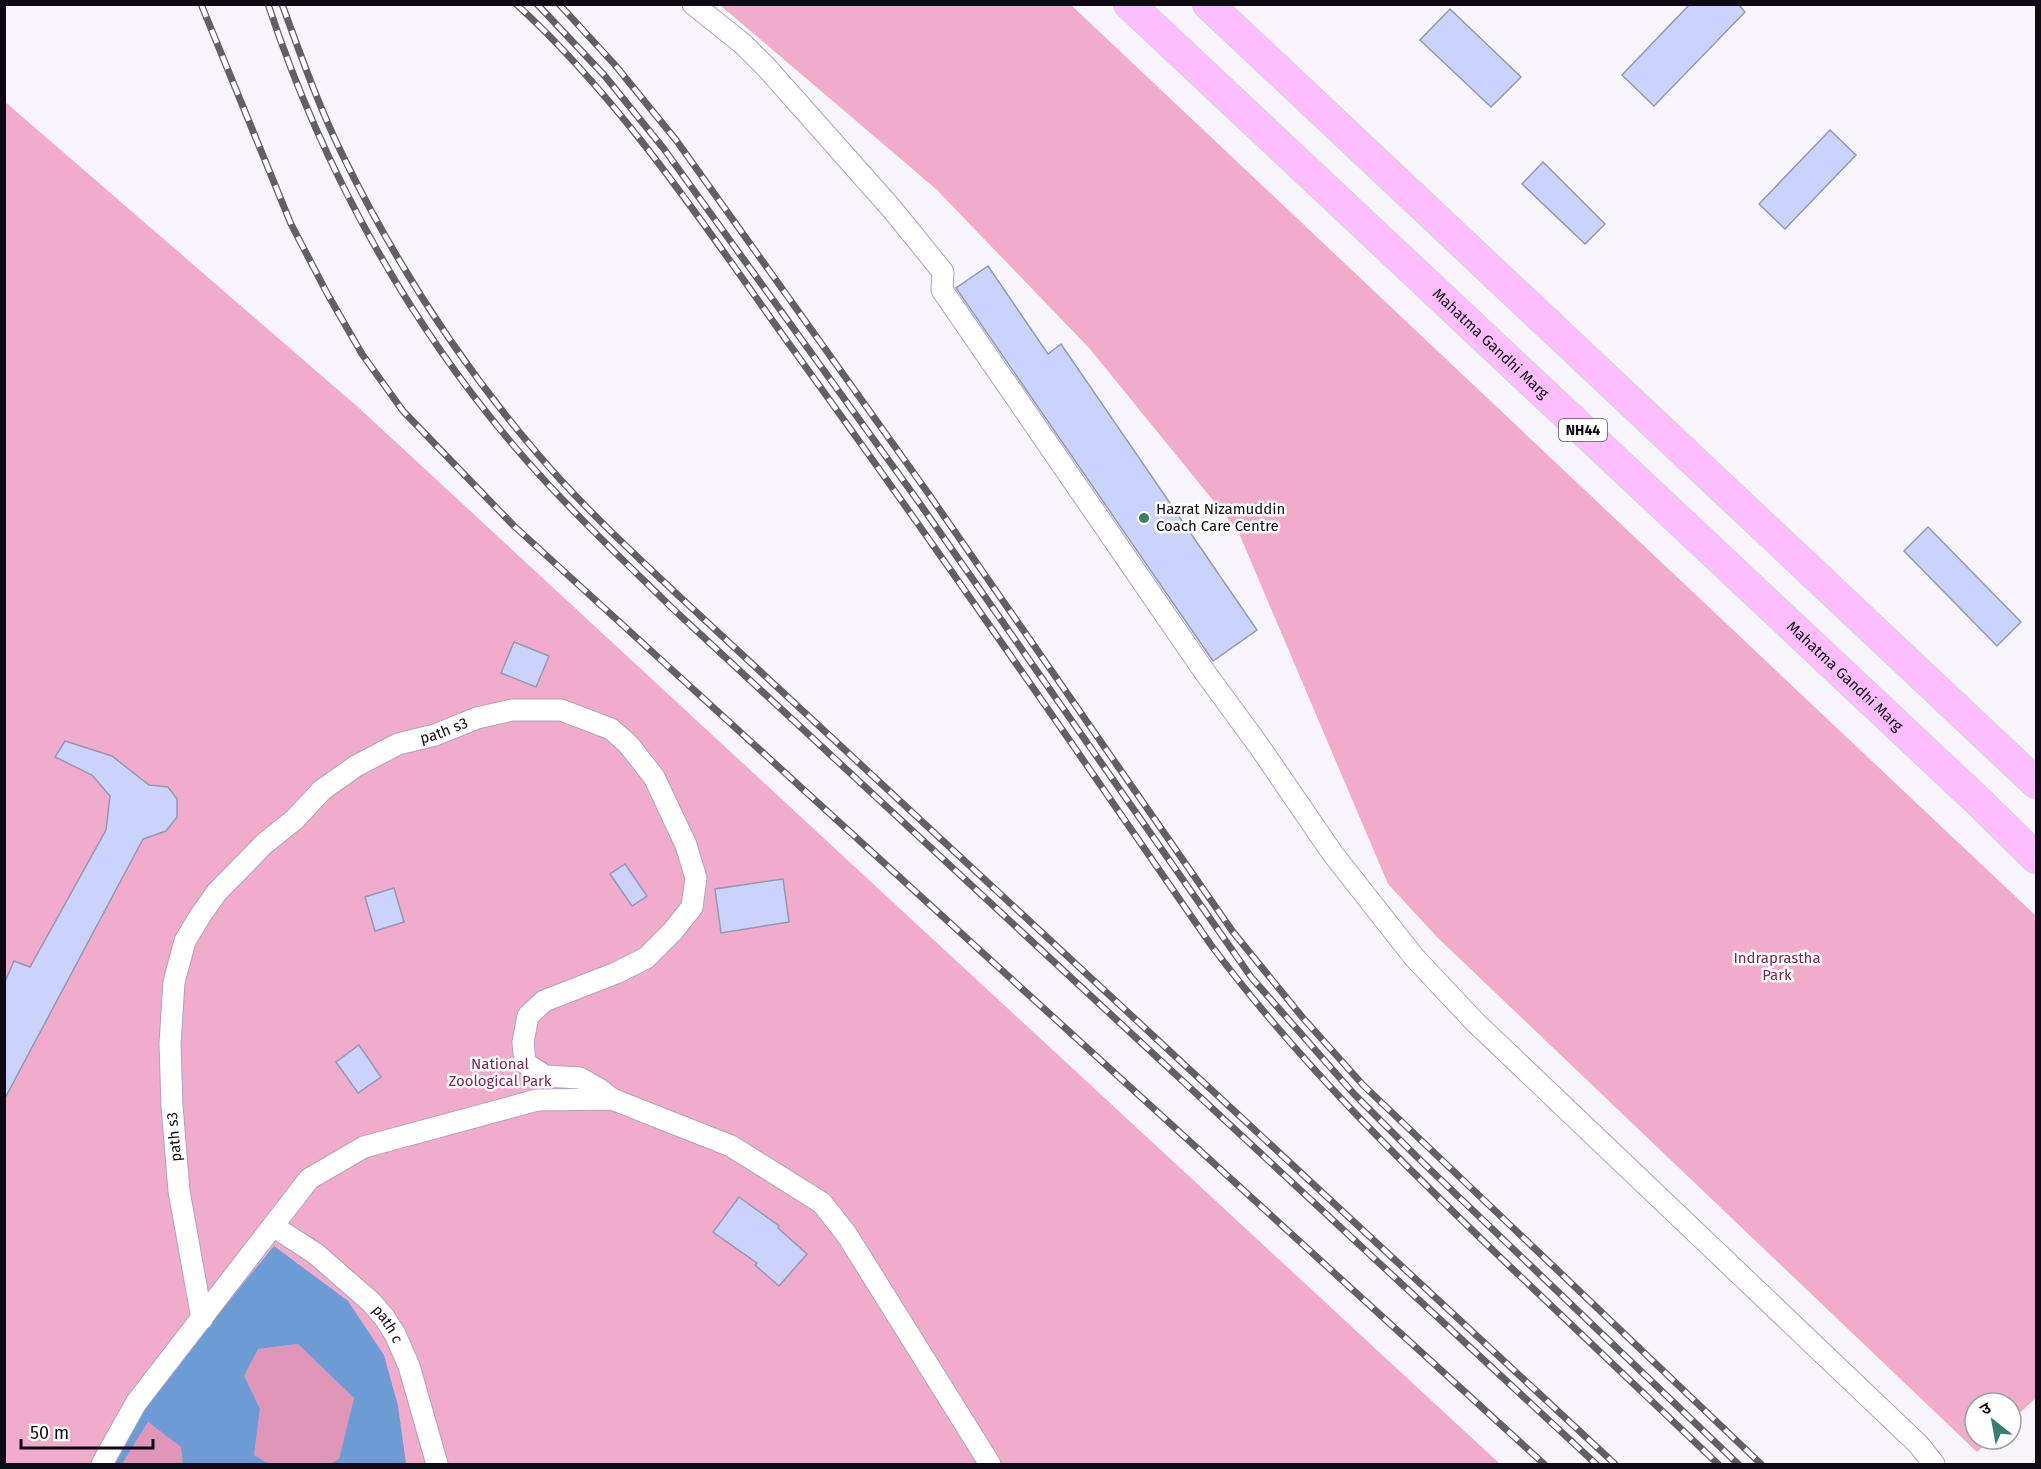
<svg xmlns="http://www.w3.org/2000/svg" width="2041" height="1469" font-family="'Fira Sans','Noto Sans Devanagari',sans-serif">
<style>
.green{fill:#f1abcb}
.forest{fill:#e096b8}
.water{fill:#6c9cd3}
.building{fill:#cbd3fd;stroke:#9499b3;stroke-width:1.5}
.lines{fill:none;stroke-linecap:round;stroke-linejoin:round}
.minor-casing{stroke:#ada4be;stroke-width:23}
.highway-casing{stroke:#d3d3d5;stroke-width:32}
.minor{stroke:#fff;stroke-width:21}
.highway{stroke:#febdff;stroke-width:30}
.rail-casing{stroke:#625f67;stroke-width:7}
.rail{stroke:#fff;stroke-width:4.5;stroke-dasharray:14;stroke-linecap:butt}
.poi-dot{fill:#397d70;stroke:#fff;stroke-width:2}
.labels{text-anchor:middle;stroke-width:5;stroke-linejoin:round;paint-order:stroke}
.shield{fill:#fff;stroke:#56545a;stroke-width:1.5}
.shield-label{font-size:14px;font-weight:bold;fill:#0d0a13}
.street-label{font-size:15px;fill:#0d0a13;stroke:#fff}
.poi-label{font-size:15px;fill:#0d0a13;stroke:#fff;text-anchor:start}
.park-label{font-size:15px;fill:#7a2654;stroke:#fff}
</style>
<rect width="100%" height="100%" fill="#f7f5fb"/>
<g class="green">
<path d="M 720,5 L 1071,5 L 2036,916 L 2036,1398 L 2011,1421 L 2011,1403 L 1975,1403 L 1975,1439 L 1991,1439 L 1977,1452 L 1438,938 L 1388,884 L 1238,531 L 1090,349 L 936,189 Z"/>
<path d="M 4,101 L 359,408 L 1500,1464 L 5,1464 Z"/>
</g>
<g class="forest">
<path d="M 298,1344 L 354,1398 L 339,1459 L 330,1464 L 269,1464 L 254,1455 L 260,1409 L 243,1376 L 258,1349 Z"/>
<path d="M 148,1422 L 181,1447 L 183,1464 L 122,1464 Z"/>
</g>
<path class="water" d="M 274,1246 L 348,1301 L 384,1355 L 398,1406 L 406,1464 L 330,1464 L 339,1459 L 354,1398 L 298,1344 L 258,1349 L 244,1376 L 260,1409 L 254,1455 L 269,1464 L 183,1464 L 181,1447 L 148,1422 L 122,1464 L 111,1464 L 152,1395 Z"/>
<g class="building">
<path d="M 1690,4 L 1738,4 L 1745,12 L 1654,106 L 1622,75 Z"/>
<path d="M 1450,9 L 1521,77 L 1491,107 L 1420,40 Z"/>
<path d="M 1830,130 L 1856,155 L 1785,229 L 1759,204 Z"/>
<path d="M 1543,162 L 1605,224 L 1585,244 L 1522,184 Z"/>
<path d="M 988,266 L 1048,354 L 1061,344 L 1257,630 L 1213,661 L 956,288 Z"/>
<path d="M 1928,527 L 2021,622 L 1997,646 L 1904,551 Z"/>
<path d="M 514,642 L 549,656 L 536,687 L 501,673 Z"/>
<path d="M 65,741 L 112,756 L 149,785 L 168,787 L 177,799 L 177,817 L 166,831 L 143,839 L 4,1100 L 4,984 L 14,961 L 30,967 L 106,830 L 110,796 L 92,775 L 55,757 Z"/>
<path d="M 625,864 L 647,896 L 632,906 L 610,874 Z"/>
<path d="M 783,879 L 789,922 L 721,933 L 715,889 Z"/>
<path d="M 394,888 L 404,922 L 375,931 L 365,897 Z"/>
<path d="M 359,1045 L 381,1077 L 358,1093 L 336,1062 Z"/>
<path d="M 739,1197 L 779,1226 L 778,1228 L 807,1254 L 779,1286 L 755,1265 L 757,1263 L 713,1232 Z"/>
</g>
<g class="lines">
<defs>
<g id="minor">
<path d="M 693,4 L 743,44 L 766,67 L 892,209 L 943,272 L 942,290 L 1204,671 L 1259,746 L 1333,854 L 1414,957 L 1475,1022 L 1919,1445 L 1934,1464"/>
<path id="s1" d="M 273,1226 L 316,1254 L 371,1302 L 384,1317 L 395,1334 L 409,1366 L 437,1464"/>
<path id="s2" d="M 202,1319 L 179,1191 L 172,1106 L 170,1044 L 174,982 L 185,941 L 200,916 L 217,892 L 264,844 L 295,819 L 322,790 L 356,766 L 398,744 L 435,735 L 477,718 L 512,710 L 561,710 L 611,729 L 628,744 L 654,777 L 686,845 L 696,878 L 692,907 L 673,931 L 646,958 L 616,973 L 544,1001 L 528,1016 L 523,1042 L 525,1063 L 545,1076 L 580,1078 L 599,1089 L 612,1099"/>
<path d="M 102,1464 L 136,1403 L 309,1179 L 364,1147 L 537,1100 L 612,1099 L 731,1146 L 822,1203 L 847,1235 L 990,1464"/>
</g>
<g id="highway">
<path id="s3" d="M 1129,4 L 1978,801 L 2036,858"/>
<path d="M 1208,4 L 2036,783"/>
</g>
</defs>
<use href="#minor" class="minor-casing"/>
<use href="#highway" class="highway-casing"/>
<use href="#minor" class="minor"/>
<use href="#highway" class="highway"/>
<defs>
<g id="rail">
<path d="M 201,4 L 291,224 L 328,295 L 362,354 L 403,411 L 514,526 L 1544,1464"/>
<path d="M 268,4 C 323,171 411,329 527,461 C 572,512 622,559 671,607 L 1596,1464"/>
<path d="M 282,4 C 301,56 319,107 343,156 C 395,262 459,362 536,452 C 580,504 630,550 680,597 L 1615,1464"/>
<path d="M 516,4 C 623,101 708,231 792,348 C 935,545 1073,745 1211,945 C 1297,1060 1398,1159 1501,1258 C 1574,1327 1646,1396 1718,1464"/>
<path d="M 537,4 L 604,75 L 664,149 L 918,501 L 1251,977 L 1354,1094 L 1417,1157 L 1738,1464"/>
<path d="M 559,4 L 615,65 L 676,140 L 928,493 L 1233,932 L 1303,1018 L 1363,1085 L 1761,1464"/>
</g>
</defs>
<use href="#rail" class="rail-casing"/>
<use href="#rail" class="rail"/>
</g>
<circle class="poi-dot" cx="1144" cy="518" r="6"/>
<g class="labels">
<rect class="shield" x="1559" y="419" width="48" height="22" rx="4.5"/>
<g class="shield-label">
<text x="1583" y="435">NH44</text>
</g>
<g class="street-label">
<text dy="5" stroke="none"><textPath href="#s3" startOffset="496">Mahatma Gandhi Marg</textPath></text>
<text dy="5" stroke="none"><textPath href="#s3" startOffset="982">Mahatma Gandhi Marg</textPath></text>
<text dy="5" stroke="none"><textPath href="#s2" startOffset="724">path s3</textPath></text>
<text transform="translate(174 1137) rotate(-95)" y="5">path s3</text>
<text dy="5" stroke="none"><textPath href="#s1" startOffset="152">path c</textPath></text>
</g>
<g class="poi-label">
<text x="1156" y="514">Hazrat Nizamuddin<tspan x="1156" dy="17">Coach Care Centre</tspan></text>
</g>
<g class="park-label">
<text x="1777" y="963">Indraprastha<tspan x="1777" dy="17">Park</tspan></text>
<text x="500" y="1069">National<tspan x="500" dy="17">Zoological Park</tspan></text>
</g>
</g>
<rect width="2041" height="1469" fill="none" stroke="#0d0a13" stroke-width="12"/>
<g transform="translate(1993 1421) rotate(329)"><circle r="28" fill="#ffffff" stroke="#9e9da1" stroke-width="1.5"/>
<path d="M0-4.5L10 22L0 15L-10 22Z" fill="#397d70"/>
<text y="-9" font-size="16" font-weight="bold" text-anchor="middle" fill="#0d0a13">उ</text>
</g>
<path d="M21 1439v9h132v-9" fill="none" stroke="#0d0a13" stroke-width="3"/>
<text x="30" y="1439" font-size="18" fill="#0d0a13" stroke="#ffffff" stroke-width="4.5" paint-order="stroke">50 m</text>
</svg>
